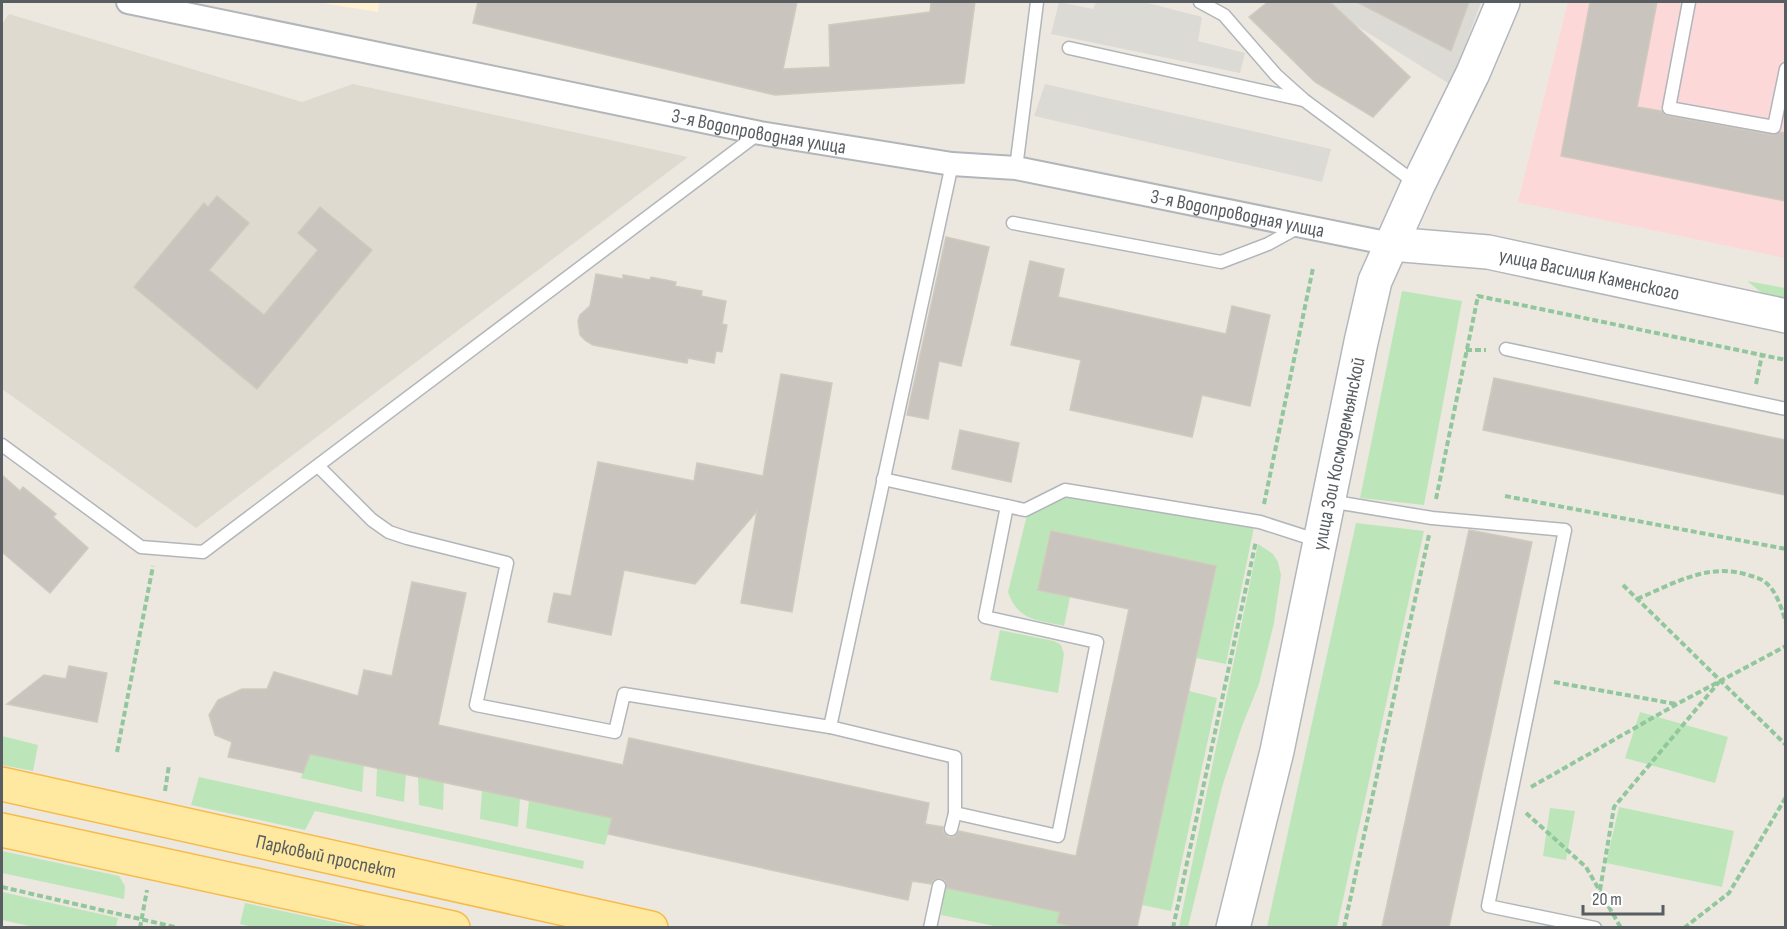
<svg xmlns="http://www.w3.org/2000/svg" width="1787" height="929" font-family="'Sofia Sans Condensed',sans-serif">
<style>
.commercial{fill:#fff1d1}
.industrial{fill:#dcdad4}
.education{fill:#dedad0}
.medical{fill:#fcd9d8}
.green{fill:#bce6b9}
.building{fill:#c9c5be;stroke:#d1c9bd;stroke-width:1.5}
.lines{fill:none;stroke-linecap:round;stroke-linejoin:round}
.service-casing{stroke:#b2b6bb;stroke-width:15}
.minor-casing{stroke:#b2b6bb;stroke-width:26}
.secondary-casing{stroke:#b3b7bd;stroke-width:36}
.primary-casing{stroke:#f7bb4c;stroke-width:36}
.path{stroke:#92c79d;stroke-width:4;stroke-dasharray:6 3;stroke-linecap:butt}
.service{stroke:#fff;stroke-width:12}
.minor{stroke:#fff;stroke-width:22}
.secondary{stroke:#fff;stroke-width:33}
.primary{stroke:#ffe9a1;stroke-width:33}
.labels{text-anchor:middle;stroke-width:6;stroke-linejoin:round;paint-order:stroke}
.street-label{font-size:20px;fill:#585d61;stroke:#fff}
</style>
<rect width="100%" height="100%" fill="#ece8df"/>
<path class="commercial" d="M 316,2 L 379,2 L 378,12 Z"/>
<g class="industrial">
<path d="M 1059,2 L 1093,9 L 1096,2 L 1144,2 L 1202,17 L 1198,41 L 1245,53 L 1240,73 L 1051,34 Z"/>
<path d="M 1319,2 L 1481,2 L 1451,85 Z"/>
<path d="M 1045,84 L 1331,149 L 1322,182 L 1034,116 Z"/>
</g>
<path class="education" d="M 9,14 L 302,102 L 353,84 L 688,157 L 196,528 L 2,389 L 2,24 Z"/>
<path class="medical" d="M 1568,2 L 1785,2 L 1785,258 L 1518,202 Z"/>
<g class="green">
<path d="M 1747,281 L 1785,288 L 1785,306 L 1772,301 Z"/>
<path d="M 1402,291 L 1462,301 L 1424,505 L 1360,498 Z"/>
<path d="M 1067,493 L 1254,527 L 1226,664 L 1196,658 L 1216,566 L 1051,531 L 1038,590 L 1070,597 L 1064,626 C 1037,620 1018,621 1008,592 L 1028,511 Z"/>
<path d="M 1356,523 L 1424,531 L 1337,927 L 1267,927 Z"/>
<path d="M 1258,544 L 1273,554 L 1278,562 L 1281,575 L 1274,623 L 1259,684 L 1242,726 L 1222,787 L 1188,927 L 1179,927 Z"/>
<path d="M 1000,630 L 1054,641 L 1061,645 L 1064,654 L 1058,693 L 990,680 Z"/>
<path d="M 1189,691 L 1217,698 L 1171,911 L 1142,905 Z"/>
<path d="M 1640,712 L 1728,737 L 1715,783 L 1625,758 Z"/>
<path d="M 2,736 L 38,745 L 33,771 L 2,765 Z"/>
<path d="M 310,754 L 364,765 L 362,792 L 301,778 Z"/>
<path d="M 377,768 L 406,774 L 404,802 L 376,796 Z"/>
<path d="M 199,777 L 584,861 L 583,869 L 315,811 L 305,830 L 191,805 Z"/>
<path d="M 418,777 L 444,782 L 443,810 L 419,805 Z"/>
<path d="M 482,790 L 520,799 L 518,827 L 480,819 Z"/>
<path d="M 529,800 L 612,818 L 605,845 L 526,828 Z"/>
<path d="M 1619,807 L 1734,831 L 1722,887 L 1606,863 Z"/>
<path d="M 1550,808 L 1575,811 L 1566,860 L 1543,856 Z"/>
<path d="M 2,851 L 119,876 L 125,886 L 124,899 L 2,873 Z"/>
<path d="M 945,888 L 1060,912 L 1058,923 L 1077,927 L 999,927 L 941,915 Z"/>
<path d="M 2,892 L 118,918 L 116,927 L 34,927 L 2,920 Z"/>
<path d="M 245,903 L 357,927 L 258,928 L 240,924 Z"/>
</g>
<g class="building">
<path d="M 478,2 L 797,2 L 783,69 L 830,67 L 829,25 L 930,12 L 931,2 L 975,2 L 964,83 L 775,95 L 473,23 Z"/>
<path d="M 1268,2 L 1330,2 L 1410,77 L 1373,117 L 1315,82 L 1249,17 Z"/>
<path d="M 1357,2 L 1469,2 L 1451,51 Z"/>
<path d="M 1590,2 L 1657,2 L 1637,107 L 1661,111 L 1668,116 L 1773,135 L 1780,132 L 1785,133 L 1785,201 L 1561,156 Z"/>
<path d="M 217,196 L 249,223 L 209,270 L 264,315 L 318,250 L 298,233 L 320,207 L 372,250 L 257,389 L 134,287 L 204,203 L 208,207 Z"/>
<path d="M 946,237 L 989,247 L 961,366 L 939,361 L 928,419 L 907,415 Z"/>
<path d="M 1030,261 L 1064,269 L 1058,297 L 1226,334 L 1232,306 L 1270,315 L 1250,406 L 1202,395 L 1192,437 L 1070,410 L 1081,360 L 1011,345 Z"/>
<path d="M 596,274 L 623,279 L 623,275 L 650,280 L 651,277 L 676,282 L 675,286 L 702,291 L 701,296 L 726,301 L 722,324 L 727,325 L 722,352 L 716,351 L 714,363 L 688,358 L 687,363 L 593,345 L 586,341 L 580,335 L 578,321 L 580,315 L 590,306 Z"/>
<path d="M 781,374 L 832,383 L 792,612 L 741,603 L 757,511 L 695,584 L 624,570 L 611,635 L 548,622 L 554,593 L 571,596 L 598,462 L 694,481 L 697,463 L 763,476 Z"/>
<path d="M 1494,378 L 1785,440 L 1785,495 L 1483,430 Z"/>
<path d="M 960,430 L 1019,443 L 1011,482 L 952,469 Z"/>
<path d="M 2,475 L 20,491 L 23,487 L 56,514 L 53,517 L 88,548 L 50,593 L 2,552 Z"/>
<path d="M 1469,530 L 1532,542 L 1449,927 L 1382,927 Z"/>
<path d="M 1051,531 L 1216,566 L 1137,927 L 1077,927 L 1057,923 L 1060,912 L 947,888 L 945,880 L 940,878 L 933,880 L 931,884 L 912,881 L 908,900 L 608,834 L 612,818 L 310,754 L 303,773 L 228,757 L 232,742 L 215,735 L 209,715 L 218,700 L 242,689 L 267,689 L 274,672 L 358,696 L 364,670 L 392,676 L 412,582 L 466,593 L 438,725 L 623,765 L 629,738 L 929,803 L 925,824 L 943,827 L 943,832 L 948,837 L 954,837 L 959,831 L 1076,856 L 1129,609 L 1038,590 Z"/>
<path d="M 69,666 L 107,673 L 97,722 L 7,704 L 44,675 L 66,679 Z"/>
</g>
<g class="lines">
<defs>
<g id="service">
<path d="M 1200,2 L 1224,15 L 1276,75 L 1304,100 L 1417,184"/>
<path d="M 1689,2 L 1669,108 L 1774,127 L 1786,69"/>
<path d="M 1069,48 L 1303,100"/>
<path d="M 1016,168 L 1037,2"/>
<path d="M 1013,223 L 1221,262 L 1268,244 L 1299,227"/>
<path d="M 1506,349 L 1786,409"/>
<path d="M 2,445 L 141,547 L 203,552 L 759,133"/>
<path d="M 319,467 L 372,520 L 389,532 L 407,538 L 507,563 L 476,705 L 615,732 L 624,694 L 830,727"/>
<path d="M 883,479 L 1025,510 L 1065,490 L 1260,522 L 1319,541"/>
<path d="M 1329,501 L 1432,518 L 1565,530 L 1488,906 L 1595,928"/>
<path d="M 955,813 L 1058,836 L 1097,642 L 985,617 L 1007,506"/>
<path d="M 951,829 L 955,813 L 955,757 L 830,727 L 952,164"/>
<path d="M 930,928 L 939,886"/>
</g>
<g id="minor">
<path id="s1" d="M 128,2 L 760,133 L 952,164 L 1016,168 L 1391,244"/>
</g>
<g id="secondary">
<path id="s2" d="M 1391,244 L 1488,252 L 1786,316"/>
<path id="s3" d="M 1233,928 L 1277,751 L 1361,342 L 1375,281 L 1418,185 L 1473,73 L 1503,2"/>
</g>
<g id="primary">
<path id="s4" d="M 2,784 L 651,928"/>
<path d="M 2,830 L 453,928"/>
</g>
</defs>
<use href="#service" class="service-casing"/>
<use href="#minor" class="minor-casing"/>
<use href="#secondary" class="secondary-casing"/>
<use href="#primary" class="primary-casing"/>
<g class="path">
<path d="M 1466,350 L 1486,350"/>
<path d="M 1756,384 L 1762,355"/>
<path d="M 1505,496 L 1786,549"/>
<path d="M 1436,499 L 1478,296 L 1786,360"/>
<path d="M 1264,504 L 1313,268"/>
<path d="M 1623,585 L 1786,745"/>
<path d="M 1637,599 C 1673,584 1708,562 1748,575 C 1754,577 1760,578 1765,582 C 1777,591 1782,610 1786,623"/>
<path d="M 1554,682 L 1676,704"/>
<path d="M 117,752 L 153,566"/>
<path d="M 1531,787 L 1677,704 L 1786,646"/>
<path d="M 165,791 L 169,765"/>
<path d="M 1526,813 L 1586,867 L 1621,928"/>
<path d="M 2,887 L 179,928"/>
<path d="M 1600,890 L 1614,807 L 1719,682"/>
<path d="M 140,928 L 147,890"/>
<path d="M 1173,928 L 1256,541"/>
<path d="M 1344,928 L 1429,535"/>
<path d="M 1684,928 L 1729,893 L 1786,797"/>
</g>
<use href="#service" class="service"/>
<use href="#minor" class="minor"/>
<use href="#secondary" class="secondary"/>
<use href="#primary" class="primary"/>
</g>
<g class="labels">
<g class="street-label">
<text dy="7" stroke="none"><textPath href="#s1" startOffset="644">3-я Водопроводная улица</textPath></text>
<text dy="7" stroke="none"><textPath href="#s1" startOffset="1130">3-я Водопроводная улица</textPath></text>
<text dy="7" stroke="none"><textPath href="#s2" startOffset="201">улица Василия Каменского</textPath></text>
<text dy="7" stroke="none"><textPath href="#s3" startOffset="486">улица Зои Космодемьянской</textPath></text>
<text dy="7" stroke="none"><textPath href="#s4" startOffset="332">Парковый проспект</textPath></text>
</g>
</g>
<rect width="1787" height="929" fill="none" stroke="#585d61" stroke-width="6"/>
<path d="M1583 905v9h80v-9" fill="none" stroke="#585d61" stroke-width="3"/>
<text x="1592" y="905" font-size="18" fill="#585d61" stroke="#ffffff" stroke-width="4.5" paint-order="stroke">20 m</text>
</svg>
